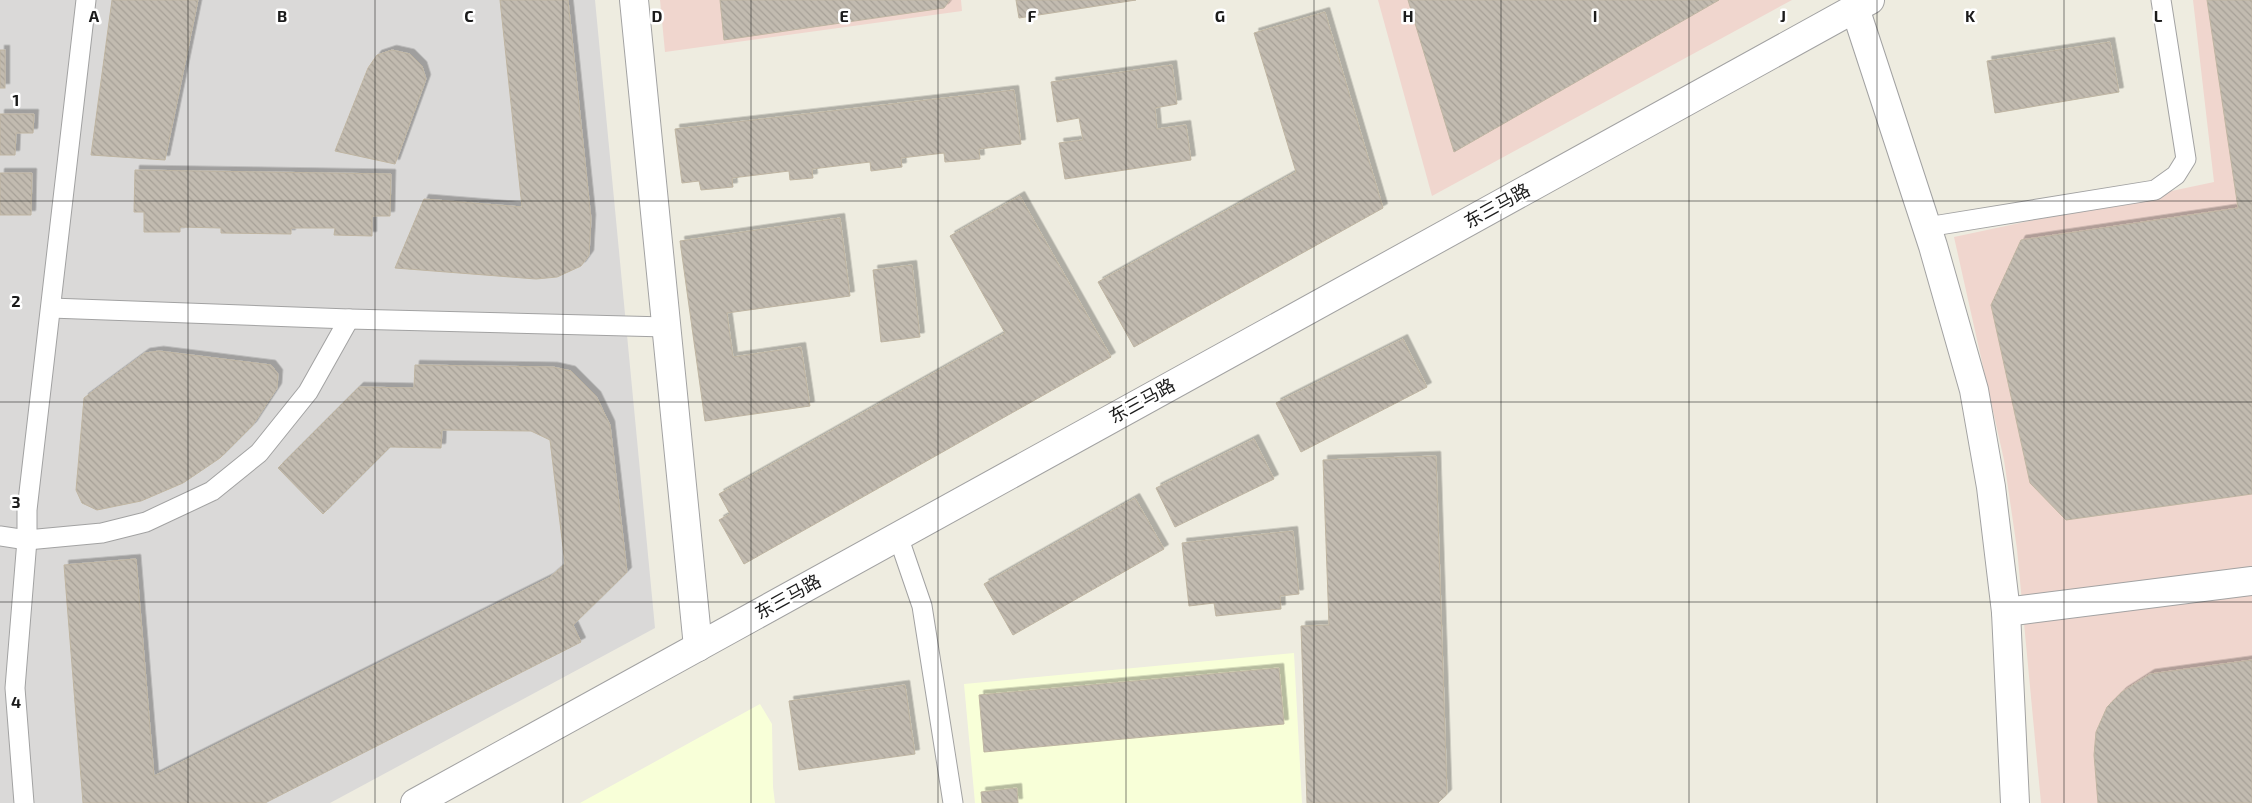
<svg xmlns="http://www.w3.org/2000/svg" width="2252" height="803" font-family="'Exo 2','Noto Sans SC',sans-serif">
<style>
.residential{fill:#dad9d8}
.commercial{fill:#f0d6ce}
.education{fill:#f8ffd8}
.building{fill:url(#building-back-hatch);stroke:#bfb5a2;filter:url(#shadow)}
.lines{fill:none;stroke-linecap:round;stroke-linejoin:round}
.lane-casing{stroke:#a2a2a2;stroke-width:21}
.street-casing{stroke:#a2a2a2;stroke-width:30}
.lane{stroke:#fff;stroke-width:19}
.street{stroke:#fff;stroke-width:28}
.grid{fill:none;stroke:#1b1b1b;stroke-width:1;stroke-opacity:0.55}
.labels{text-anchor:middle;stroke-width:5;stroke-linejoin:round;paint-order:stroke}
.street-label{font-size:18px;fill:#1b1b1b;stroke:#fff}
.grid-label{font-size:16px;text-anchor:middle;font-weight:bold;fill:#1b1b1b;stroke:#fff;stroke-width:5;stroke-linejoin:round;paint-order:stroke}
</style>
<defs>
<pattern id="building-back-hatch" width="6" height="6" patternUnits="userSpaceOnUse" patternTransform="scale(1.25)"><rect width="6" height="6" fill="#c2bbb0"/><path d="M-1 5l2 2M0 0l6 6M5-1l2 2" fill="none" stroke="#a6a097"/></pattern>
<filter id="shadow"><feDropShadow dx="4.5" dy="-4.5" stdDeviation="0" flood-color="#0004"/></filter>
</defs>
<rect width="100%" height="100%" fill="#eeece0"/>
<path class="residential" d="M 0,0 L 595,0 L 655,628 L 330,803 L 0,803 Z"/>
<g class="commercial">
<path d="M 660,0 L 961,0 L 962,11 L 665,52 Z"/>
<path d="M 1378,0 L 1792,0 L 1432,196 Z"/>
<path d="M 2193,0 L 2252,0 L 2252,803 L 2041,803 L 2017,549 L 2004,460 L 1954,237 L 2214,182 Z"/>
</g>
<g class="education">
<path d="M 1294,653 L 1302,803 L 975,803 L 964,684 Z"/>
<path d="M 760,704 L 772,724 L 773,787 L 775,803 L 580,803 Z"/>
</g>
<g class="building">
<path d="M 112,0 L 198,0 L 165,160 L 91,155 Z"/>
<path d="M 500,0 L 568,0 L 591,219 L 589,255 L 581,266 L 557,277 L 536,279 L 395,268 L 424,199 L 522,207 Z"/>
<path d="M 720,0 L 950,0 L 944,8 L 724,40 Z"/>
<path d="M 1016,0 L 1136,0 L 1019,18 Z"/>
<path d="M 1408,0 L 1719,0 L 1454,152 Z"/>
<path d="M 2207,0 L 2252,0 L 2252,494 L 2066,520 L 2030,483 L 1991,305 L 2021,240 L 2238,208 Z"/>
<path d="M 1325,12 L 1383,208 L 1134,347 L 1098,282 L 1296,172 L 1254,33 Z"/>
<path d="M 2110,42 L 2119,92 L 1995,113 L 1987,61 Z"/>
<rect x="0" y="50" width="5" height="38"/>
<path d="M 392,50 L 410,54 L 422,66 L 426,79 L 395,164 L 335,151 L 368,68 L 377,55 Z"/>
<path d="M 1172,65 L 1177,104 L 1155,108 L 1157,129 L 1186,125 L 1191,160 L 1065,179 L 1059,143 L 1083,140 L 1079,118 L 1057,122 L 1051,82 Z"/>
<path d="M 1014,90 L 1021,144 L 979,149 L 980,159 L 945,162 L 944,153 L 901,158 L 902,167 L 871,171 L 870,162 L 812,169 L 813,178 L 790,180 L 789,171 L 732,178 L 733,187 L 701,190 L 699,181 L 682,183 L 675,129 Z"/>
<path d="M 0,114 L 34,114 L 33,133 L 16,133 L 15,155 L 0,155 Z"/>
<path d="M 135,170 L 391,174 L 390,216 L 372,216 L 372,236 L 334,235 L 335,228 L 291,228 L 291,234 L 221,233 L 221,228 L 180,227 L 180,232 L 144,232 L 144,212 L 134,212 Z"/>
<path d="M 0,173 L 32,173 L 31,215 L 0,215 Z"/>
<path d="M 1020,196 L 1111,357 L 744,564 L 719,520 L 730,514 L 719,494 L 1005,333 L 950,236 Z"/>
<path d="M 840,218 L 850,296 L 727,313 L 733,357 L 801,347 L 810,406 L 705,421 L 680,241 Z"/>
<path d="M 912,265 L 920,337 L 881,342 L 873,270 Z"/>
<path d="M 1403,339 L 1427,387 L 1301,452 L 1276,403 Z"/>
<path d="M 159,351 L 271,365 L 278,374 L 277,388 L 252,426 L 220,458 L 183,483 L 141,501 L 97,510 L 82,503 L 76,490 L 84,398 L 145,353 Z"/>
<path d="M 415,365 L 553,367 L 571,371 L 596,396 L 610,425 L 627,572 L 573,625 L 581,642 L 265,803 L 83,803 L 64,565 L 136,559 L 154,776 L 549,578 L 565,564 L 550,440 L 531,431 L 442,430 L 441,448 L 390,447 L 323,514 L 278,468 L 359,387 L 414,388 Z"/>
<path d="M 1254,439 L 1274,479 L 1175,527 L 1156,488 Z"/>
<path d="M 1436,456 L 1447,794 L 1438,803 L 1307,803 L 1301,626 L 1329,625 L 1323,460 Z"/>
<path d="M 1135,498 L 1164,549 L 1013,635 L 984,584 Z"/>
<path d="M 1293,531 L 1299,594 L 1280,596 L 1281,609 L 1216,616 L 1214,603 L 1189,606 L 1182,543 Z"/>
<path d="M 2252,660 L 2252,803 L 2098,803 L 2094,755 L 2096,732 L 2107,707 L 2122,692 L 2150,674 Z"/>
<path d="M 1279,668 L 1284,724 L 984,752 L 979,695 Z"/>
<path d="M 905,685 L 915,754 L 799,770 L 789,701 Z"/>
<path d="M 1017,788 L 1018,803 L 982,803 L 981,792 Z"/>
</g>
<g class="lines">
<defs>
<g id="lane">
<path d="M 1927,227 L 2155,190 L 2176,175 L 2186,159 L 2161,0"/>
<path d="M 51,308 L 349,319 L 666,327"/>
<path d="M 0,536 L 27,540 L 102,533 L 146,522 L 212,491 L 259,453 L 308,392 L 349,319"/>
<path d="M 898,536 L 922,606 L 953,803"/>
<path d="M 24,803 L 15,688 L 27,540 L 27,510 L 86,0"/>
</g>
<g id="street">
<path d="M 634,0 L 698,647"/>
<path d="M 1855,8 L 1933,246 L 1974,390 L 1991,487 L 2006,612 L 2015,803"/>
<path d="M 2006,612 L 2252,581"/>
<path d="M 415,803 L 1870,0"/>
</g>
</defs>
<use href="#lane" class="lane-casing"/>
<use href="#street" class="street-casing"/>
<use href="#lane" class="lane"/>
<use href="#street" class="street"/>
</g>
<path class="grid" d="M 188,0 L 188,803M 375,0 L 375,803M 563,0 L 563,803M 751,0 L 751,803M 938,0 L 938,803M 1126,0 L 1126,803M 1314,0 L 1314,803M 1501,0 L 1501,803M 1689,0 L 1689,803M 1877,0 L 1877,803M 2064,0 L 2064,803M 0,201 L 2252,201M 0,402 L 2252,402M 0,602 L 2252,602"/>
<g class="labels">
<g class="street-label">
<text transform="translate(1497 206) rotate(-29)" y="6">东三马路</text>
<text transform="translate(1142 401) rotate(-29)" y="6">东三马路</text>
<text transform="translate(788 597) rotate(-29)" y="6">东三马路</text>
</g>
</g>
<g class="grid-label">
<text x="94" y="22">A</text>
<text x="282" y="22">B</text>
<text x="469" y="22">C</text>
<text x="657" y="22">D</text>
<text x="844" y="22">E</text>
<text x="1032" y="22">F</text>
<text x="1220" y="22">G</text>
<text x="1408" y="22">H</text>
<text x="1595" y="22">I</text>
<text x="1783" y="22">J</text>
<text x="1970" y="22">K</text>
<text x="2158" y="22">L</text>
<text x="16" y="106">1</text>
<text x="16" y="307">2</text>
<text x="16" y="508">3</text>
<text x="16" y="708">4</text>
</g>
</svg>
